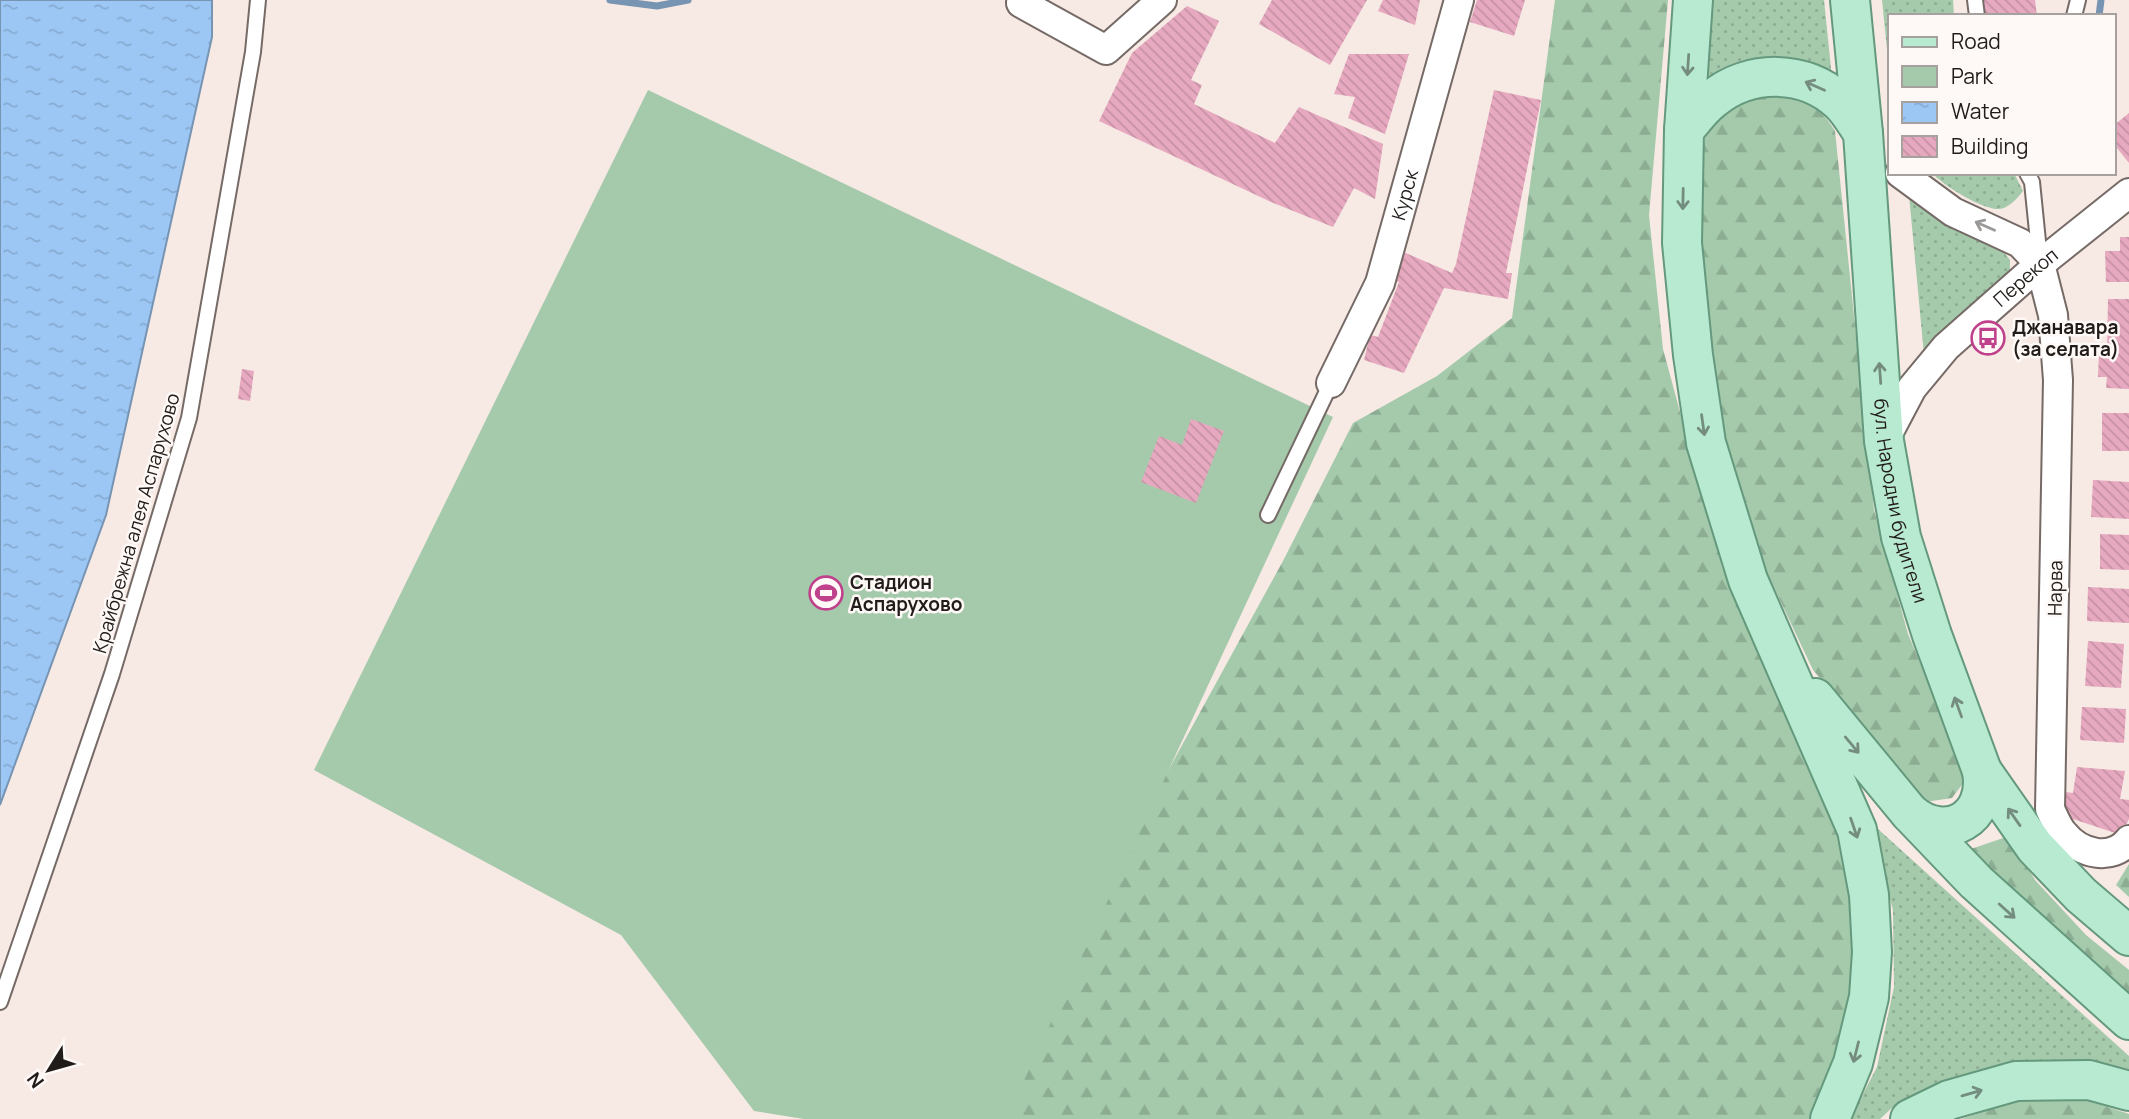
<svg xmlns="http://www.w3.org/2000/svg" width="2129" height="1119" font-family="Manrope,sans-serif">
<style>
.grass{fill:url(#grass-dots)}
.forest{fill:url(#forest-firs)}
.green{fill:#a4caab}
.water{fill:url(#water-ripples);stroke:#7794b3;stroke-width:2}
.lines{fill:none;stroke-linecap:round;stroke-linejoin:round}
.stream{stroke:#7794b3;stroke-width:7}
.building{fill:url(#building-back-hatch)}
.service-casing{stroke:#756a66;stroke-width:18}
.minor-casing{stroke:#756a66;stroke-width:32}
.primary-casing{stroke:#64997d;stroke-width:42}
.service{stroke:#fff;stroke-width:14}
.minor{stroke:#fff;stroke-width:28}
.primary{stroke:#b8ead1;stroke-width:38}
.oneway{stroke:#748d7f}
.oneway2{stroke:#9b9998}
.labels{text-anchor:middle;stroke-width:5;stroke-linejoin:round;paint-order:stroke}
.street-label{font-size:19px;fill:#211c1a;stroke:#fef8f6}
.poi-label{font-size:19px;font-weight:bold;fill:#211c1a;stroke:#fef8f6;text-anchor:start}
</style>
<defs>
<pattern id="grass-dots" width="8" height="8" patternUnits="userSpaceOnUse" patternTransform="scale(1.75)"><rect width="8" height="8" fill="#a4caab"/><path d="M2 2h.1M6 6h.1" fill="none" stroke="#8dad93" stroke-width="1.8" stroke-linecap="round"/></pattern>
<pattern id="forest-firs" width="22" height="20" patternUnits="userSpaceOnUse" patternTransform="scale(1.75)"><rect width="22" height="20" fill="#a4caab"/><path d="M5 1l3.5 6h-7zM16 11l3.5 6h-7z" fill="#8dad93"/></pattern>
<pattern id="water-ripples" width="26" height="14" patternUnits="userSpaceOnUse" patternTransform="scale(1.75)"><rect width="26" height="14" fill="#9cc7f4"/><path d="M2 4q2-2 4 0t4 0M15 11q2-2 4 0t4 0" fill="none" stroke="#86aad1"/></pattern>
<pattern id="building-back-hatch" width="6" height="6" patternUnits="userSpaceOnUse" patternTransform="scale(1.75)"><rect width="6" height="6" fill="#e7a9c0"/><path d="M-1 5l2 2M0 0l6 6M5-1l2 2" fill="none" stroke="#c691a4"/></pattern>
</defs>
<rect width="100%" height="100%" fill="#f7e9e4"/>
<g class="grass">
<path d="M 1712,0 L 1824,0 L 1832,78 L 1740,68 L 1706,80 Z"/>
<path d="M 1882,0 L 1953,0 L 1954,16 L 1889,16 L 1889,69 Z"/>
<path d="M 1932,173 L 2014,173 L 2023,191 C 2016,200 2007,210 1996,209 C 1978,207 1943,185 1932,173 Z"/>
<path d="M 1909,195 L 1947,223 L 2002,250 L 2010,260 L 2010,272 L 1924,355 Z"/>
<path d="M 1868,820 L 2129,1056 L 2129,1074 L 2018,1063 L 1954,1078 L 1893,1107 L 1880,1119 L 1850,1119 L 1877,1067 L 1894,987 L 1893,910 Z"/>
</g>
<g class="forest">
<path d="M 1555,0 L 1668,0 L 1649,215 L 1663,349 L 1722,567 L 1834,802 L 1854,900 L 1851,989 L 1829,1075 L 1810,1119 L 977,1119 L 1283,561 L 1353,423 L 1437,376 L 1512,318 Z"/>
<path d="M 1746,96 C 1771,96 1802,96 1821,113 C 1827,118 1831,125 1835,131 L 1874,510 L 1908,634 L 1956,747 L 1970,774 L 1952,798 L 1925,802 L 1813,670 L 1762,562 L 1725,443 L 1703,320 L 1695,222 L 1700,155 L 1707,132 L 1718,114 Z"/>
<path d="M 2009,836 L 2035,880 L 2086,935 L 2129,970 L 2129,1001 L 2006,891 L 1971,849 Z"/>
<path d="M 2129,864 L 2129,897 L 2116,885 Z"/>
<path d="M 2015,1101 L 2089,1101 L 2129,1114 L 2129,1119 L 1961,1119 Z"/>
</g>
<path class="green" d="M 648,90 L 1333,417 L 1006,1119 L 804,1119 L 754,1111 L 621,935 L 314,770 Z"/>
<path class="water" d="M 0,0 L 212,0 L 212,37 L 106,515 L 0,805 Z"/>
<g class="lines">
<g class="stream">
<path d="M 610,0 L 657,6 L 688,0"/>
<path d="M 2099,16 L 2101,0"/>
</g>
</g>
<g class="building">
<path d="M 1272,0 L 1367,0 L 1330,65 L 1259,24 Z"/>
<path d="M 1383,0 L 1420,0 L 1415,25 L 1378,11 Z"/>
<path d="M 1477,0 L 1525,0 L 1514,36 L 1470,22 Z"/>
<path d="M 1983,0 L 2035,0 L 2037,16 L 1985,16 Z"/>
<path d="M 1187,6 L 1219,21 L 1191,80 L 1202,85 L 1194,104 L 1275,143 L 1299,107 L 1383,144 L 1375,199 L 1354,188 L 1333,227 L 1271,202 L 1099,121 L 1132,53 Z"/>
<path d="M 1349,54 L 1409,54 L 1385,134 L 1348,118 L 1355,97 L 1334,94 Z"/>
<path d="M 1494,90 L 1541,100 L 1506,273 L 1512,273 L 1508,299 L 1444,288 L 1404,373 L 1364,360 L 1370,335 L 1378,337 L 1399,282 L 1390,280 L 1401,251 L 1452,273 L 1456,264 Z"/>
<path d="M 2129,113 L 2129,163 L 2113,143 L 2113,126 Z"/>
<path d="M 2120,237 L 2129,237 L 2129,282 L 2106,282 L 2105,251 L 2120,251 Z"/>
<path d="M 2108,299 L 2129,299 L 2129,389 L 2106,388 L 2107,377 L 2098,377 L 2099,351 L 2107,351 Z"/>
<path d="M 242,369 L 254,371 L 250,401 L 238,399 Z"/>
<rect x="2102" y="413" width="27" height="38"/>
<path d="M 1191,419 L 1224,431 L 1196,503 L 1141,482 L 1159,436 L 1182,445 Z"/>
<path d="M 2093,480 L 2129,482 L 2129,519 L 2091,517 Z"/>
<path d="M 2100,534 L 2129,535 L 2129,570 L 2100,569 Z"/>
<path d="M 2088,587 L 2129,589 L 2129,623 L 2087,621 Z"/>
<path d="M 2088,641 L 2124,644 L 2121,688 L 2085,686 Z"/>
<path d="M 2082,707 L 2126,709 L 2124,743 L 2080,740 Z"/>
<path d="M 2077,767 L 2125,771 L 2120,799 L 2129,800 L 2129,819 L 2121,835 L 2064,816 L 2066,792 L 2073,793 Z"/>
</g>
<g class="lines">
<defs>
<g id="service">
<path d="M 1975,0 L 1977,16"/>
<path d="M 2074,16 L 2078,0"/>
<path d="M 2027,173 L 2032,182 L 2040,261"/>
<path d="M 1268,515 L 1331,383"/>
<path d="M 0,1002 L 112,674 L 189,418 L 253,52 L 258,0"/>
</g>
<g id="minor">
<path d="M 1021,3 L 1106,50 L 1162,0"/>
<path d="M 1900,173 L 1953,212 L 2020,243 L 2040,264 L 2053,315 L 2058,380 L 2050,809 C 2054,817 2058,828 2064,834 C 2080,854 2112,862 2129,840"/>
<path id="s1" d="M 1331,383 L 1380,283 L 1459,0"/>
<path id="s2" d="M 1884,441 L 1912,388 L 1946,347 L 2040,264 L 2129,193"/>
</g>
<g id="primary">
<path d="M 1693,0 L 1684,130 L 1682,243 L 1693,355 L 1706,443 L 1748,580 L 1857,830 L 1869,895 L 1872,952 L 1869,997 L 1853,1063 L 1830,1119"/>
<path id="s3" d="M 1850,0 L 1863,133 L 1884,441 L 1901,537 L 1932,635 L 1982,771 L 2035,847 L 2081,895 L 2129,936"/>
<path d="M 1684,130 C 1693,120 1702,107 1713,99 C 1750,69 1805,69 1840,102 C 1849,110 1856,123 1863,133"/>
<path d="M 1815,698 L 1909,812 L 1976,882 L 2129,1020"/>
<path d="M 1910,813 C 1947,844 1990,818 1982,771"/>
<path d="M 1910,1119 L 1949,1100 L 2016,1081 L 2089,1080 L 2129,1091"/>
</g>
</defs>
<use href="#service" class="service-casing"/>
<use href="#minor" class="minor-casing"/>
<use href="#primary" class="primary-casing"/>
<use href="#service" class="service"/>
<use href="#minor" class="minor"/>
<use href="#primary" class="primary"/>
</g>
<defs><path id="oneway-shaft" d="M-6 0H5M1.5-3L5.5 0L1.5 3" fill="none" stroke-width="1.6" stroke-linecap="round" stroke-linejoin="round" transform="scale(1.75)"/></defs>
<g class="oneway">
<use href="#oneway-shaft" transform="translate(1688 65) rotate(94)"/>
<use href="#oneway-shaft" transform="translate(1815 86) rotate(-156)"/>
<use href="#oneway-shaft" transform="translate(1683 199) rotate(91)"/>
<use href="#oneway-shaft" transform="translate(1880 373) rotate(-94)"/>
<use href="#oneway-shaft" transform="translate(1703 425) rotate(82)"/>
<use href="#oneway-shaft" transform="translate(1958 707) rotate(-110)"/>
<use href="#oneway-shaft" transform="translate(1852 745) rotate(50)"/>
<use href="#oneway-shaft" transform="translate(2014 817) rotate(-125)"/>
<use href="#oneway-shaft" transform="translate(1854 828) rotate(71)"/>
<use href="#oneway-shaft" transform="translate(2007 911) rotate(42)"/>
<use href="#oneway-shaft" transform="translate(1856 1052) rotate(104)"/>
<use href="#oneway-shaft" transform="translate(1972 1093) rotate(-16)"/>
</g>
<use class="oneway2" href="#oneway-shaft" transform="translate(1985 226) rotate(-156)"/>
<defs>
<symbol id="bus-ring" viewBox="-11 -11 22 22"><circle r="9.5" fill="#fef8f6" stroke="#bf408b" stroke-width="1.5"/><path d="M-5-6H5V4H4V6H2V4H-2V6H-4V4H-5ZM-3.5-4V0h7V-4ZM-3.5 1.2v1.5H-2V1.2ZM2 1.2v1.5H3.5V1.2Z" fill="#bf408b"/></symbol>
<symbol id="stadium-ring" viewBox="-11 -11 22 22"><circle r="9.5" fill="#fef8f6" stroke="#bf408b" stroke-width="1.5"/><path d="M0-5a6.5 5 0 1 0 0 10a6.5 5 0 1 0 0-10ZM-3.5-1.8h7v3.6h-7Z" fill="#bf408b"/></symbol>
</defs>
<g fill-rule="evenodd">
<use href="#bus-ring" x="1969" y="319" width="38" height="38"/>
<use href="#stadium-ring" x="807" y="574" width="38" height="38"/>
</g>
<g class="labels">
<g class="street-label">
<text dy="7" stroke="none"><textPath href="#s1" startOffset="203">Курск</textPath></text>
<text dy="7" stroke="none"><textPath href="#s2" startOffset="219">Перекоп</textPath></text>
<text dy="7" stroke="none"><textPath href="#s3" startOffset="504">бул. Народни будители</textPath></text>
<text transform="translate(136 523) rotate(-74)" y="7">Крайбрежна алея Аспарухово</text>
<text transform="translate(2055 588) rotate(-89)" y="7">Нарва</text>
</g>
<g class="poi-label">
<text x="2012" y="334">Джанавара<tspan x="2012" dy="22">(за селата)</tspan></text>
<text x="850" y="589">Стадион<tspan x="850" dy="22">Аспарухово</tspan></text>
</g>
</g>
<rect x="1888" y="14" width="228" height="161" fill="#fef8f6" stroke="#a6a09e" stroke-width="2"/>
<rect x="1902" y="37" width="35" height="10" fill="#b8ead1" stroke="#a6a09e" stroke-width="2"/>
<text x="1951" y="49" font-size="21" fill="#211c1a">Road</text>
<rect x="1902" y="66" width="35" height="21" fill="#a4caab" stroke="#a6a09e" stroke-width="2"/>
<text x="1951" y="84" font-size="21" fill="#211c1a">Park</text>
<rect x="1902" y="102" width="35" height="21" fill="url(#water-ripples)" stroke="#a6a09e" stroke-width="2"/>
<text x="1951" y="119" font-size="21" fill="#211c1a">Water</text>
<rect x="1902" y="136" width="35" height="21" fill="url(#building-back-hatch)" stroke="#a6a09e" stroke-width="2"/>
<text x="1951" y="154" font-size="21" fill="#211c1a">Building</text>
<g transform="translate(49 1070) rotate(233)" stroke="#fef8f6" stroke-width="5" paint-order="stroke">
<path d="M0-5L12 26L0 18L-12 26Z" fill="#211c1a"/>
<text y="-10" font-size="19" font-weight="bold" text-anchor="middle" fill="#211c1a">N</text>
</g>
</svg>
